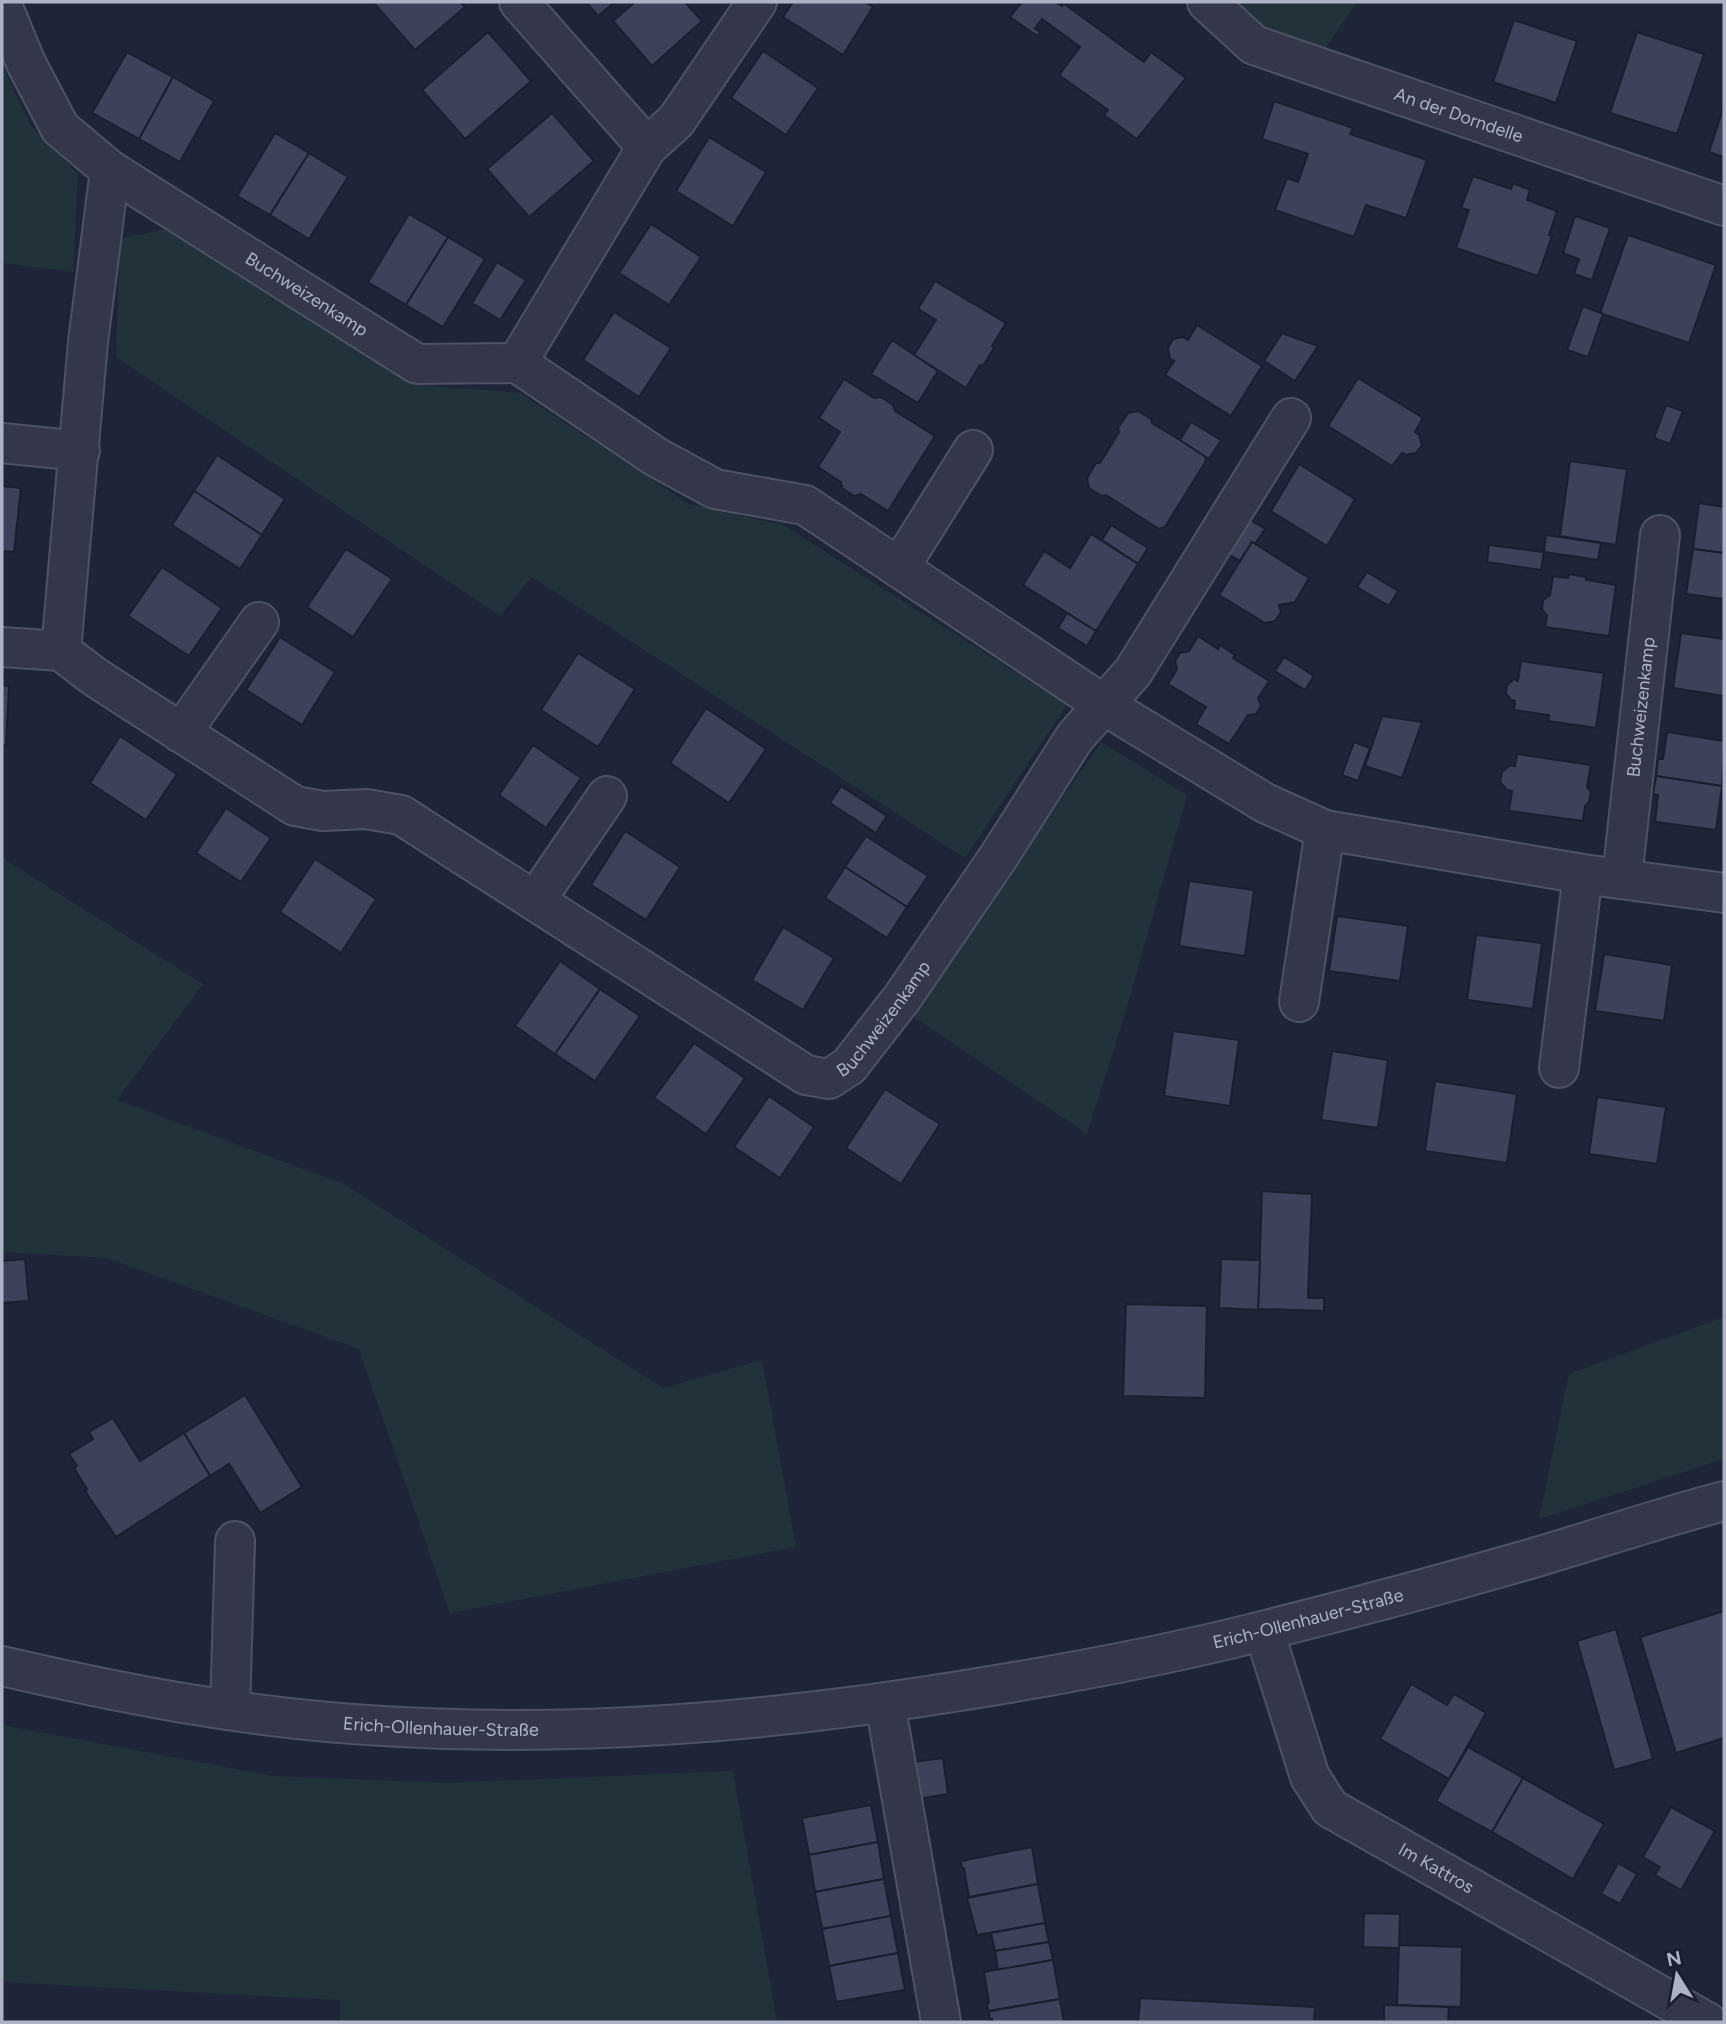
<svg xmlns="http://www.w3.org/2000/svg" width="1726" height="2024" font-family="Figtree,sans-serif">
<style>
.green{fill:#21323a}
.building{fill:#3b4259;stroke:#1a1f30;stroke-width:2}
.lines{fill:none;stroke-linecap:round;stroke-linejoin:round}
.minor-casing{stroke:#4d5264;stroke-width:42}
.minor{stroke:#333749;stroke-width:38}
.labels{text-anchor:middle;stroke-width:7;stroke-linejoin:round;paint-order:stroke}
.street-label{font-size:18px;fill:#adb2c6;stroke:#191d2e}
</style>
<rect width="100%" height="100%" fill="#1f2539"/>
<g class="green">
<path d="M 1207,2 L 1357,2 L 1314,65 Z"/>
<path d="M 2,63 L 30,125 L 78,174 L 73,272 L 2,263 Z"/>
<path d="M 166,229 L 419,385 L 520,393 L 689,504 L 783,525 L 1067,705 L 965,858 L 532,577 L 500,616 L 116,357 L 120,239 Z"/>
<path d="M 1101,742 L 1187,795 L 1127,1007 L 1087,1134 L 911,1015 Z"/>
<path d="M 2,858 L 203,984 L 117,1100 L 344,1184 L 663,1388 L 762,1360 L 796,1547 L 450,1613 L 359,1349 L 107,1258 L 2,1252 Z"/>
<path d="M 1724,1317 L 1724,1459 L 1539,1519 L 1569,1374 Z"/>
<path d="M 2,1725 L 273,1776 L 447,1783 L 733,1771 L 777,2022 L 340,2022 L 340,2000 L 2,1982 Z"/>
</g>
<g class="building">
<path d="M 373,2 L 460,2 L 465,7 L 415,50 Z"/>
<path d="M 586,2 L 615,2 L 598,16 Z"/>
<path d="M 635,2 L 685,2 L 702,21 L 652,66 L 613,21 Z"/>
<path d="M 793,2 L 865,2 L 873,7 L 843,55 L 783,17 Z"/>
<path d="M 1022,2 L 1056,2 L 1062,6 L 1063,3 L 1144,62 L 1151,52 L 1186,78 L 1137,139 L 1104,115 L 1108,110 L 1059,75 L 1080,47 L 1042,19 L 1035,28 L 1040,32 L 1037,36 L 1010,17 Z"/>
<path d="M 1514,20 L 1577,41 L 1556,103 L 1493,82 Z"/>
<path d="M 488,32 L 531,81 L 465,139 L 422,90 Z"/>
<path d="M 1637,32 L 1704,54 L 1677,134 L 1610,113 Z"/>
<path d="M 763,51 L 818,88 L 786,135 L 731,98 Z"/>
<path d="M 127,52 L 173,77 L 139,139 L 92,113 Z"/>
<path d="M 173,77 L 214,101 L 180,162 L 139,139 Z"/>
<path d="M 1274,101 L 1353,128 L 1350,134 L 1427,160 L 1406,218 L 1366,205 L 1354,237 L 1275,210 L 1287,178 L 1298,182 L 1308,154 L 1262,139 Z"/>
<path d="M 1724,106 L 1724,157 L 1709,152 Z"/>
<path d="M 552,113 L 594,161 L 529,217 L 487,169 Z"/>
<path d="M 275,133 L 309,153 L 270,215 L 237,196 Z"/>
<path d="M 709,137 L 766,172 L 733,226 L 676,191 Z"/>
<path d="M 309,153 L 348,177 L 309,239 L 270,215 Z"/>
<path d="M 1473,176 L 1511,189 L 1513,183 L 1530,190 L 1527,200 L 1557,211 L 1549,235 L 1552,236 L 1538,276 L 1456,248 L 1469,210 L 1461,208 Z"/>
<path d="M 409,214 L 448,237 L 406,305 L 368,282 Z"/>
<path d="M 1575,216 L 1610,228 L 1592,280 L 1574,274 L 1579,259 L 1563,253 Z"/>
<path d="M 651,224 L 701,257 L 669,305 L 619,273 Z"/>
<path d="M 1628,235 L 1716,265 L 1689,343 L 1600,313 Z"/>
<path d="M 448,237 L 485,259 L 443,327 L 406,305 Z"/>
<path d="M 497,262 L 526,280 L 500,320 L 472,303 Z"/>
<path d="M 935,281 L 1006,323 L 992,346 L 994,348 L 983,366 L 980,365 L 966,388 L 914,355 L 936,320 L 918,309 Z"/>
<path d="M 1583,306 L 1603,314 L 1588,357 L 1567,350 Z"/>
<path d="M 614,312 L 671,348 L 639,397 L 583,360 Z"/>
<path d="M 1197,325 L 1262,366 L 1231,416 L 1165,375 L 1174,361 L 1170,359 L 1168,348 L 1173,339 L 1183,337 L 1188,340 Z"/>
<path d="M 1282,333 L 1318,346 L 1295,381 L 1264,361 Z"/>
<path d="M 892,340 L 938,371 L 918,403 L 871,374 Z"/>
<path d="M 1358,378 L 1423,418 L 1415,432 L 1419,435 L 1422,445 L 1416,453 L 1406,455 L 1402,453 L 1392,466 L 1328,426 Z"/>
<path d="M 844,379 L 874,398 L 881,397 L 893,405 L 895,411 L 935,436 L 888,511 L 861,494 L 854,496 L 842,488 L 841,482 L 818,467 L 840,432 L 819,418 Z"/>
<path d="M 1666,405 L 1683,411 L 1670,444 L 1654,438 Z"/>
<path d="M 1138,411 L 1151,419 L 1152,423 L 1205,455 L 1206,461 L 1165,527 L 1159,529 L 1106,495 L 1102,496 L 1089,488 L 1087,478 L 1096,463 L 1100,463 L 1119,432 L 1118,428 L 1128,413 Z"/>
<path d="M 1191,422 L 1221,440 L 1209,459 L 1180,440 Z"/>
<path d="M 217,455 L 285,499 L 262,535 L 194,491 Z"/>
<path d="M 1570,461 L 1627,469 L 1616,545 L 1560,536 Z"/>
<path d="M 1299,464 L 1355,499 L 1327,546 L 1271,511 Z"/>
<path d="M 2,486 L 21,488 L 14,552 L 2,551 Z"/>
<path d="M 194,491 L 262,535 L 240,569 L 172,525 Z"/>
<path d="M 1699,503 L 1724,507 L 1724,553 L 1693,549 Z"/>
<path d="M 1239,513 L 1265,529 L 1255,544 L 1252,542 L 1240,561 L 1218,548 Z"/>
<path d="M 1111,525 L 1148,548 L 1138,564 L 1102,540 Z"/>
<path d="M 1091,534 L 1138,564 L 1096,631 L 1023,585 L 1044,551 L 1070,568 Z"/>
<path d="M 1546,535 L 1601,543 L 1598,560 L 1544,552 Z"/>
<path d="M 1252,542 L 1309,578 L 1295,602 L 1279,605 L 1281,612 L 1275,621 L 1265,623 L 1219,595 Z"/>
<path d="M 1489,545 L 1544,552 L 1541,570 L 1487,562 Z"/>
<path d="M 346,549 L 392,579 L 353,637 L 307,607 Z"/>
<path d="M 1693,549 L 1724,553 L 1724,599 L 1686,594 Z"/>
<path d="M 162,567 L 222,608 L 189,656 L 128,616 Z"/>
<path d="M 1367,572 L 1398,591 L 1389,606 L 1357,587 Z"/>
<path d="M 1569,574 L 1586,577 L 1586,580 L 1616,585 L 1609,636 L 1545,627 L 1547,616 L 1542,609 L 1543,600 L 1550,595 L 1553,576 L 1568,578 Z"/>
<path d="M 1067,613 L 1096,631 L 1087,646 L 1058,628 Z"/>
<path d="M 1681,633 L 1724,639 L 1724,696 L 1673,688 Z"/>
<path d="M 1198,636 L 1218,649 L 1220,645 L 1235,655 L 1233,658 L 1269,681 L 1258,698 L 1261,706 L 1256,714 L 1248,715 L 1229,744 L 1196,724 L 1206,707 L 1168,684 L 1177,669 L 1175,661 L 1180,653 L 1189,651 Z"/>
<path d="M 280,637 L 335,672 L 302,725 L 246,690 Z"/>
<path d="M 578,653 L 635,689 L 598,747 L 541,710 Z"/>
<path d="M 1284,657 L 1314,676 L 1305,690 L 1275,671 Z"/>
<path d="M 1521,661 L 1604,673 L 1596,728 L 1548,721 L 1549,715 L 1514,710 L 1515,701 L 1511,700 L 1506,693 L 1507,685 L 1514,679 L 1518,681 Z"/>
<path d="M 2,685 L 9,686 L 6,746 L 2,745 Z"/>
<path d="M 706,708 L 766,749 L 729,803 L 670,763 Z"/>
<path d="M 1382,716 L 1422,722 L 1402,778 L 1365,766 Z"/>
<path d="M 1667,732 L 1724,741 L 1722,786 L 1656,776 L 1658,759 L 1663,759 Z"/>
<path d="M 120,736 L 177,774 L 146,820 L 90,783 Z"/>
<path d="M 1354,742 L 1370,748 L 1358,781 L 1342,775 Z"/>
<path d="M 533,745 L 581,778 L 546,828 L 499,795 Z"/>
<path d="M 1517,754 L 1591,765 L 1587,787 L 1591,792 L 1589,802 L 1585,806 L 1583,821 L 1509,811 L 1512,791 L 1507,790 L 1500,782 L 1502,772 L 1510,765 L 1515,766 Z"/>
<path d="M 1656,776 L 1722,786 L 1716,830 L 1655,822 L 1658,795 L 1653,794 Z"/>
<path d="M 841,786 L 887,816 L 876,833 L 830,803 Z"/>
<path d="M 226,808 L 271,838 L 241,882 L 196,853 Z"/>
<path d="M 625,831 L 680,867 L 646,920 L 591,885 Z"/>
<path d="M 866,836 L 928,876 L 907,907 L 845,867 Z"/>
<path d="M 315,859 L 376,899 L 341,953 L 280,912 Z"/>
<path d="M 845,867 L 907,907 L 887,938 L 825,898 Z"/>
<path d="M 1189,881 L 1254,890 L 1245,956 L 1179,946 Z"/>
<path d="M 1337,916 L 1408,926 L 1400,981 L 1329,971 Z"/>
<path d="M 783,927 L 834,958 L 803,1010 L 752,980 Z"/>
<path d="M 1476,935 L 1542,943 L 1533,1009 L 1467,1000 Z"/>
<path d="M 1604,954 L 1672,965 L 1664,1021 L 1595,1011 Z"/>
<path d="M 560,961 L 600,989 L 555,1054 L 515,1026 Z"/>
<path d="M 600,989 L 640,1016 L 595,1081 L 555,1054 Z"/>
<path d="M 1173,1031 L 1239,1040 L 1230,1106 L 1164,1096 Z"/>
<path d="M 694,1043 L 745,1078 L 706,1134 L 654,1098 Z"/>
<path d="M 1332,1051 L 1388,1060 L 1378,1128 L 1321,1120 Z"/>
<path d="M 1435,1081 L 1517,1094 L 1507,1163 L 1425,1151 Z"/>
<path d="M 885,1089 L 940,1124 L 901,1184 L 846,1148 Z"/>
<path d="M 769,1096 L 814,1127 L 780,1178 L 734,1147 Z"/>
<path d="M 1597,1097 L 1666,1107 L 1657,1164 L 1589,1154 Z"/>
<path d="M 1262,1191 L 1312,1194 L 1308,1298 L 1324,1298 L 1324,1311 L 1258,1309 Z"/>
<path d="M 25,1259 L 29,1301 L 2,1303 L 2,1261 Z"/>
<path d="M 1221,1259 L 1260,1260 L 1258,1310 L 1219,1308 Z"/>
<path d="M 1126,1304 L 1207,1306 L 1205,1398 L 1123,1396 Z"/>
<path d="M 245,1395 L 302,1487 L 260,1513 L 229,1464 L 210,1476 L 184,1433 Z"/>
<path d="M 113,1418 L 140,1461 L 184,1433 L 210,1476 L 116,1537 L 85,1491 L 87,1489 L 74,1468 L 77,1466 L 69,1454 L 93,1439 L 89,1432 Z"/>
<path d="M 1724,1611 L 1724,1738 L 1676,1753 L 1640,1637 Z"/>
<path d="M 1616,1629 L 1653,1759 L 1614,1770 L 1577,1641 Z"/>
<path d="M 1411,1684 L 1447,1705 L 1454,1694 L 1486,1713 L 1449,1779 L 1380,1739 Z"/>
<path d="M 1468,1747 L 1523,1778 L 1492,1832 L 1436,1801 Z"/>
<path d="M 943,1758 L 948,1794 L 917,1799 L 912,1762 Z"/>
<path d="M 1523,1778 L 1604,1824 L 1573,1879 L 1492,1832 Z"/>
<path d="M 871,1805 L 878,1842 L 809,1855 L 802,1818 Z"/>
<path d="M 1671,1807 L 1715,1831 L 1681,1890 L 1655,1875 L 1660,1867 L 1643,1857 Z"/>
<path d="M 878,1842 L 884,1879 L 815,1892 L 809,1855 Z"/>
<path d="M 1032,1847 L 1038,1884 L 969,1897 L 964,1868 L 962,1868 L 961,1861 Z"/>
<path d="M 1618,1863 L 1637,1874 L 1620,1904 L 1601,1894 Z"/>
<path d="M 884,1879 L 891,1916 L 822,1929 L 815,1892 Z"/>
<path d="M 1038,1884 L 1045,1923 L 977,1935 L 967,1898 Z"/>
<path d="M 1364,1913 L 1400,1914 L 1399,1948 L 1363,1947 Z"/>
<path d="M 891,1916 L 898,1953 L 829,1966 L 822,1929 Z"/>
<path d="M 1045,1923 L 1049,1942 L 995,1951 L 991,1933 Z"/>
<path d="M 1049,1942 L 1053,1960 L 998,1970 L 995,1951 Z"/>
<path d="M 1399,1945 L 1462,1947 L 1461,2007 L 1397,2005 Z"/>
<path d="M 898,1953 L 905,1990 L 836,2002 L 829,1966 Z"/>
<path d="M 1053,1960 L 1060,1999 L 988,2011 L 987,2003 L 989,2003 L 984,1972 Z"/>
<path d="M 1140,1998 L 1315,2007 L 1314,2022 L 1138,2022 Z"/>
<path d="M 1060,1999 L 1064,2022 L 993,2022 L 992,2019 L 990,2020 L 989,2012 L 991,2011 Z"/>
<path d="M 1384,2005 L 1449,2007 L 1448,2022 L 1384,2022 Z"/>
</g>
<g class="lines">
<defs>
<g id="minor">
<path id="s1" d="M 1207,2 L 1254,45 L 1724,206"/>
<path id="s2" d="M 2,5 L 26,63 L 60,128 L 110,170 L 417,364 L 517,363 L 656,457 L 715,489 L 805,505 L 1104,705 L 1265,803 L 1325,830 L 1583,874 L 1724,893"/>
<path d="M 647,147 L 676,121 L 757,2"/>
<path id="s3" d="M 110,170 L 88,342 L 61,651 L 95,677 L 295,806 L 323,811 L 366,809 L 401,815 L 806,1075 L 829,1079 L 849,1066 L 902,998 L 999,856 L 1075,737 L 1133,672 L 1291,418"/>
<path d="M 517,363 L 647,147 L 519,2"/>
<path d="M 2,443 L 80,451"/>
<path d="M 899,568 L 973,450"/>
<path d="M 2,647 L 61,651"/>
<path d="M 181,733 L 259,622"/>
<path id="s4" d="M 1622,878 L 1660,535"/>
<path d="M 535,901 L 607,796"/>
<path d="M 1299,1002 L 1325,830"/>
<path d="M 1559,1068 L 1583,874"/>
<path id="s5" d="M 1264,1631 L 1310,1777 L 1330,1808 L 1707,2022"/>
<path id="s6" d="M 2,1666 C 122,1694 243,1717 367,1725 C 571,1739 771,1722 972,1689 C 1071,1673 1169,1655 1266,1630 C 1354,1608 1443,1584 1530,1559 C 1595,1540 1659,1518 1724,1501"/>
<path d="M 885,1703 L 941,2022"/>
<path d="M 230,1710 L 235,1541"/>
</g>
</defs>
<use href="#minor" class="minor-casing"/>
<use href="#minor" class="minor"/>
</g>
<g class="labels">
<g class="street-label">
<text dy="6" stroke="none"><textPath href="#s1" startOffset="280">An der Dorndelle</textPath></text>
<text dy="6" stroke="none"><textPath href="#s2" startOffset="434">Buchweizenkamp</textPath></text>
<text dy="6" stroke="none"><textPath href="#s4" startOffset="172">Buchweizenkamp</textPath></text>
<text dy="6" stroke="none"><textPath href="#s3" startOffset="1458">Buchweizenkamp</textPath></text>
<text dy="6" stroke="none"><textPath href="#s6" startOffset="1321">Erich-Ollenhauer-Straße</textPath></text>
<text dy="6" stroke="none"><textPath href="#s6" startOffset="444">Erich-Ollenhauer-Straße</textPath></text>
<text dy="6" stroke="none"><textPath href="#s5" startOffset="312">Im Kattros</textPath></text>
</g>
</g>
<rect width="1726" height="2024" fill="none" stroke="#adb2c6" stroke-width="7"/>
<g transform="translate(1677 1975) rotate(349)" stroke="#191d2e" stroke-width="5" paint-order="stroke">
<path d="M0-5L12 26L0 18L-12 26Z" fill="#adb2c6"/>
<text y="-10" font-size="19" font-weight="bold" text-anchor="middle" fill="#adb2c6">N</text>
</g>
</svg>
